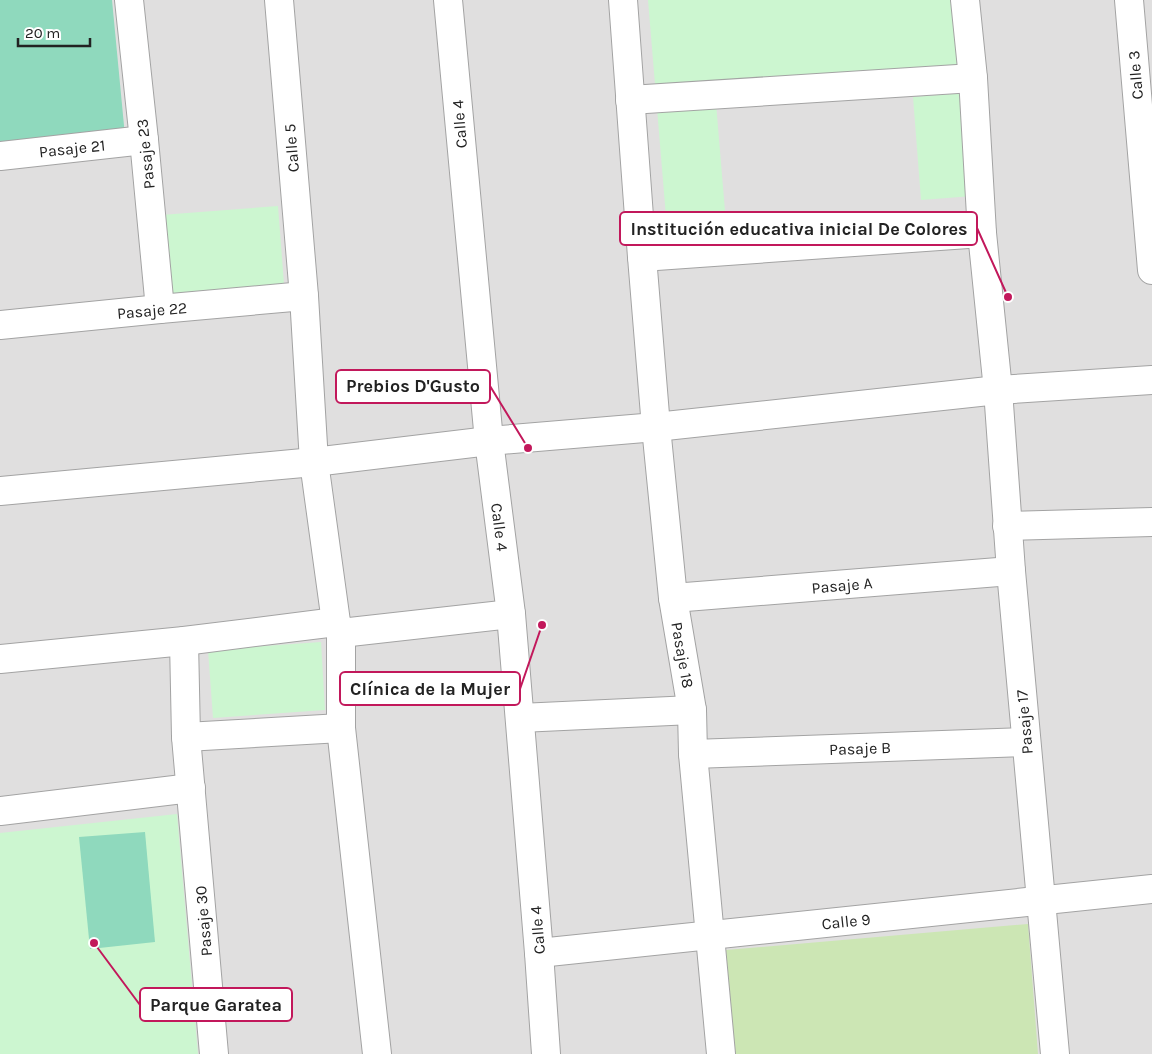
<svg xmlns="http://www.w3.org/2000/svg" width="1152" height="1054" font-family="Karla,sans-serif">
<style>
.residential{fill:#e0dfdf}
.grass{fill:#cce6b4}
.park{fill:#ccf6d0}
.pitch{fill:#8fd9bd}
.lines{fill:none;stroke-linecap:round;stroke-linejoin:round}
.minor-casing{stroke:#a3a3a3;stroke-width:30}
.minor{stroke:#fff;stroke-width:28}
.labels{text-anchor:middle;stroke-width:4;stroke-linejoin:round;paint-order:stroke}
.street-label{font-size:16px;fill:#222;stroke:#fff}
.leader{fill:none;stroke:#c2185b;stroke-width:2}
.callout-dot{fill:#c2185b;stroke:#fff;stroke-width:2}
.callout{fill:#fff;stroke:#c2185b;stroke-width:2}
.callout-label{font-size:18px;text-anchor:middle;font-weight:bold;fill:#222}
</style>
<rect width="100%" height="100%" fill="#f1efea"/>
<rect class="residential" x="0" y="0" width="1152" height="1054"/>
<path class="grass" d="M 1028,924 L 1038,1054 L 734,1054 L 726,950 Z"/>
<g class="park">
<path d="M 648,0 L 958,0 L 964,68 L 715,91 L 727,235 L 668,241 Z"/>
<path d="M 964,93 L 973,196 L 921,200 L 913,97 Z"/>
<path d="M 278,206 L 284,284 L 167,294 L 161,215 Z"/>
<path d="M 321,642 L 325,710 L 213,718 L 208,650 Z"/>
<path d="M 177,814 L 198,1054 L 0,1054 L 0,833 Z"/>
</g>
<g class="pitch">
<path d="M 0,0 L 112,0 L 125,136 L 0,152 Z"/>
<path d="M 145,832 L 155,942 L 90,949 L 79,837 Z"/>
</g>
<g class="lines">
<defs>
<g id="minor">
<path d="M 129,0 L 144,140 L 160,309"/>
<path d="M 279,0 L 304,296 L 314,462 L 336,622 L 341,633 L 341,728 L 377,1054"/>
<path d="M 448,0 L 489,441 L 511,614 L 539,953 L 546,1054"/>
<path d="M 623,0 L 642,257 L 656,427 L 673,598 L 692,710 L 693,754 L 721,1054"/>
<path d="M 965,0 L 973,78 L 982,233 L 998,390 L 1011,571 L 1055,1054"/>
<path d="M 1129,0 L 1152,270"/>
<path d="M 630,100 L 973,78"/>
<path d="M 0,156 L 144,140"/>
<path d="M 642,257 L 982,233"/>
<path d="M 0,325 L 160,309 L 304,296"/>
<path d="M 0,491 L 314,462 L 489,441 L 656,427 L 998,390 L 1152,380"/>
<path d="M 1007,526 L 1152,522"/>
<path d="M 673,598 L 1011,571"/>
<path d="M 341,633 L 511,614"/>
<path d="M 184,641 L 186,737 L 214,1054"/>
<path d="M 0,659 L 184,641 L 336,622"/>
<path d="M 520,718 L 692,710"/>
<path d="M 186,737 L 341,728"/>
<path d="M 693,754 L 1026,742"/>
<path d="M 0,811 L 191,788"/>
<path d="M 539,953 L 1152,889"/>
</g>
</defs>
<use href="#minor" class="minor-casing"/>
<use href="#minor" class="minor"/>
</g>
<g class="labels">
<g class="street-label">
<text transform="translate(1135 75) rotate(-95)" y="6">Calle 3</text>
<text transform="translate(459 124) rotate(-95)" y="6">Calle 4</text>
<text transform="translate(72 148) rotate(-6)" y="6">Pasaje 21</text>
<text transform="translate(291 148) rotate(-95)" y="6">Calle 5</text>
<text transform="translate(145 154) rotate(-96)" y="6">Pasaje 23</text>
<text transform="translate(152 310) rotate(-5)" y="6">Pasaje 22</text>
<text transform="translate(500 527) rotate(83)" y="6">Calle 4</text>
<text transform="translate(842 585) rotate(-5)" y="6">Pasaje A</text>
<text transform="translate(683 655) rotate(80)" y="6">Pasaje 18</text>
<text transform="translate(1024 722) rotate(-95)" y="6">Pasaje 17</text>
<text transform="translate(860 748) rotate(-2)" y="6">Pasaje B</text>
<text transform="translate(203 921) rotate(-95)" y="6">Pasaje 30</text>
<text transform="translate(846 921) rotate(-6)" y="6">Calle 9</text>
<text transform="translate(537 930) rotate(-95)" y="6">Calle 4</text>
</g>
</g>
<path class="leader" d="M1008 297L977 228M528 448L490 386M542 625L520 689M94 943L140 1005"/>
<g class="callout-dot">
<circle cx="1008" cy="297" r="5"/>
<circle cx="528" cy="448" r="5"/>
<circle cx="542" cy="625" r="5"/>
<circle cx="94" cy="943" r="5"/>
</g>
<g class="callout">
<rect x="620" y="212" width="357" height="33" rx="5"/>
<rect x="336" y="370" width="154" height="33" rx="5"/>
<rect x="340" y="672" width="180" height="33" rx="5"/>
<rect x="140" y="988" width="152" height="33" rx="5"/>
</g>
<g class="callout-label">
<text x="799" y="235">Institución educativa inicial De Colores</text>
<text x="413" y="392">Prebios D'Gusto</text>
<text x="430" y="695">Clínica de la Mujer</text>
<text x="216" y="1011">Parque Garatea</text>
</g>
<path d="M18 38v8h72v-8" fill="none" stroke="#222222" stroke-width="2.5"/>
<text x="25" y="38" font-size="15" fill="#222222" stroke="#ffffff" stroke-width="4" paint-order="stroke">20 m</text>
</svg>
